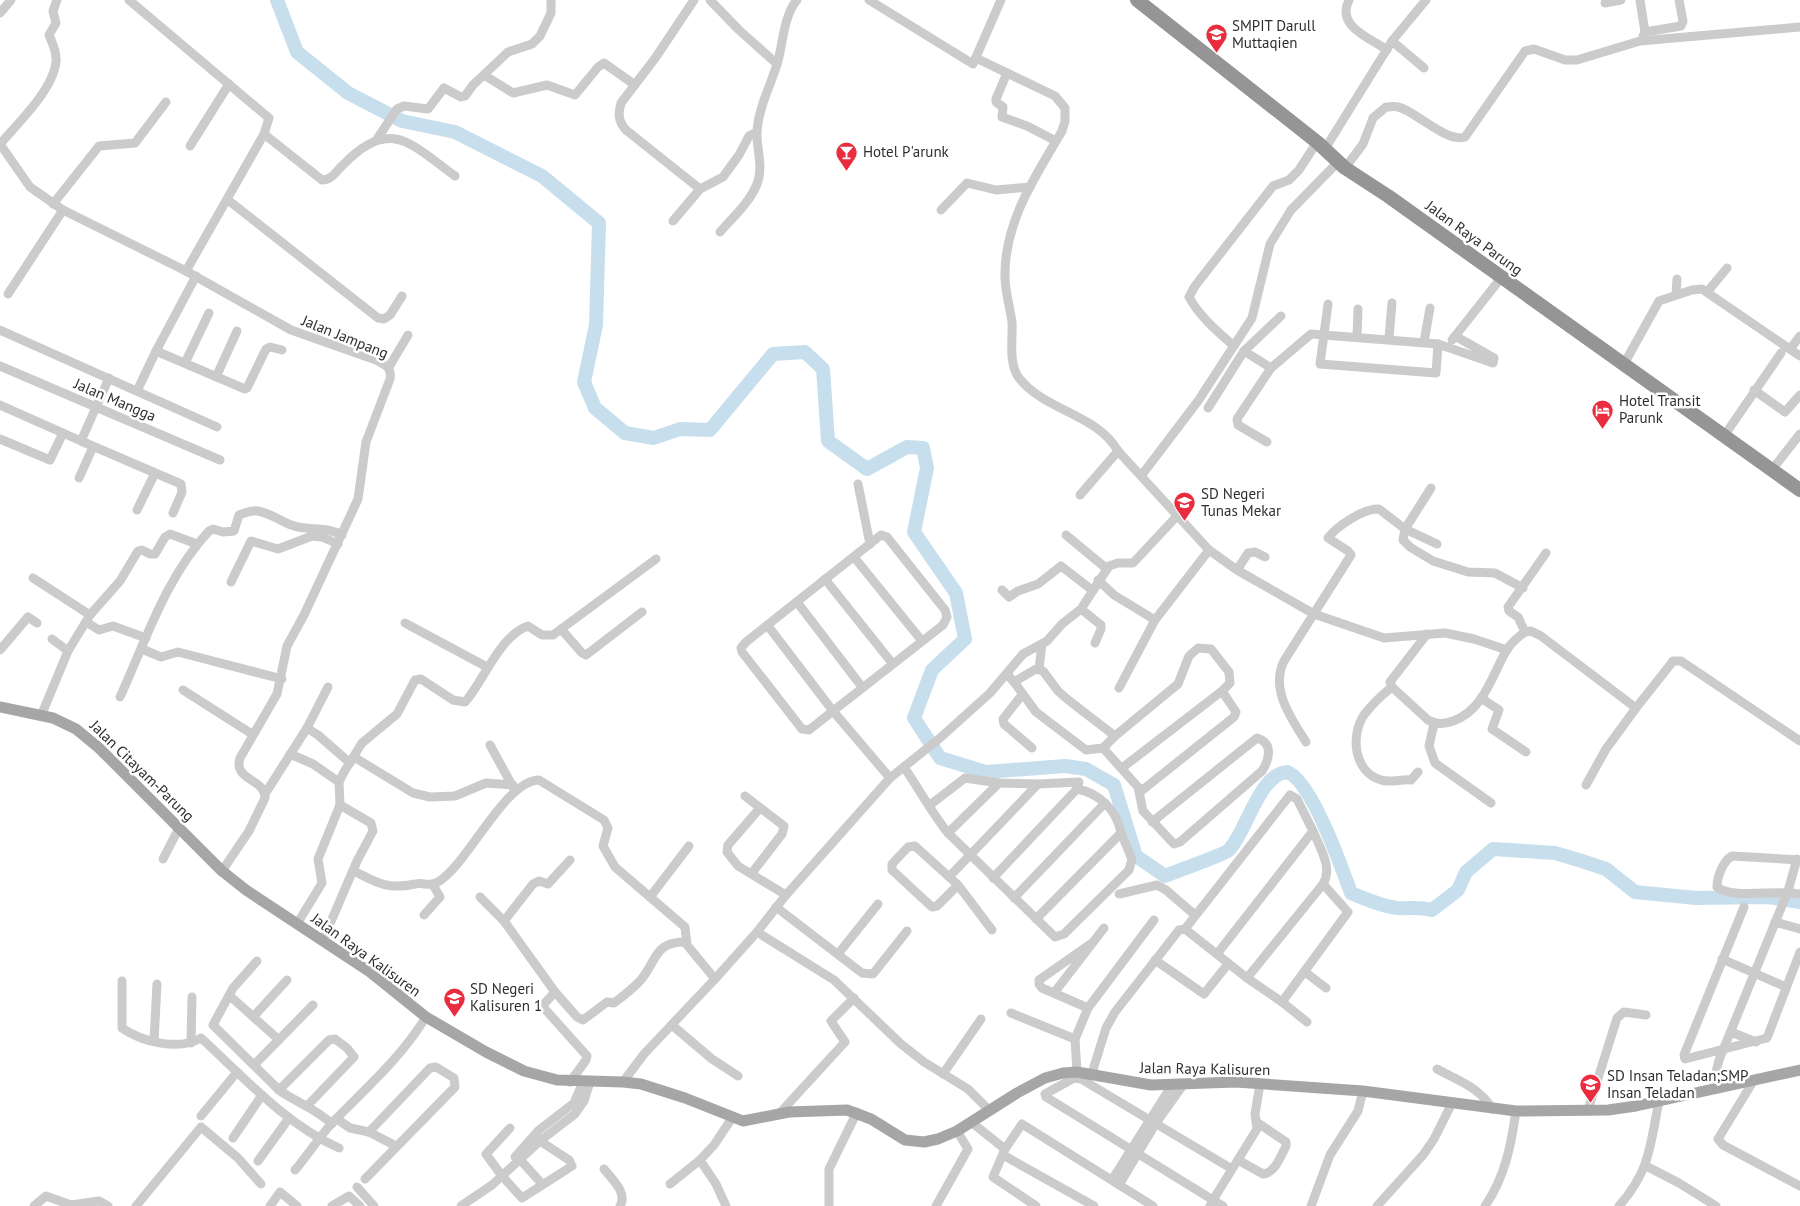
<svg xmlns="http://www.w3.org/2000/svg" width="1800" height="1206" font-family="'PT Sans',sans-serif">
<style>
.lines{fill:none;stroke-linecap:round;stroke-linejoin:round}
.river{stroke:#c7dfed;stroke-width:14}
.minor{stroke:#cbcbcb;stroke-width:9}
.major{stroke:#a6a6a6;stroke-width:11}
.highway{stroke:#959595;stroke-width:14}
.labels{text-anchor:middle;stroke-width:5;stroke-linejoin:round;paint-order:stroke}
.poi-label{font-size:15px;fill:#2e2e2e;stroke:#fff;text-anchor:start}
.street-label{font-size:15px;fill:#2e2e2e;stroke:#fff}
</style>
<rect width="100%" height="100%" fill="#fff"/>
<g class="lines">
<path class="river" d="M 277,0 L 297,52 L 348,93 L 402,121 L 455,132 L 542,176 L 599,223 L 596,325 L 584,382 L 595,408 L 625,433 L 654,438 L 680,429 L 710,430 L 773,354 L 805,352 L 823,369 L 828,441 L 867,469 L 907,447 L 923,448 L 927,468 L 914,532 L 956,593 L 965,639 L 932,670 L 914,718 L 940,758 L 986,772 L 1065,766 L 1086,769 L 1114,785 L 1136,856 L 1165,876 C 1176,871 1224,855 1229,850 C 1247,831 1259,774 1287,772 C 1311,780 1342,868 1351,893 C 1365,899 1381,906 1397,908 C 1410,909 1417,906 1432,910 L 1458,890 L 1466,872 L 1493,849 L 1555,853 L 1582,861 L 1606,869 L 1635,892 L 1696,898 L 1768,897 L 1800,902"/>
<g class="minor">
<path d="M 129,0 L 269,118 L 264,134 L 186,271"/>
<path d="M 694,0 L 656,57 L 621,103 C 618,114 618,121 626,130 L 700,189"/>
<path d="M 710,0 L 739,30 L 777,64"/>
<path d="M 869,0 L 973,64 L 1001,0"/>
<path d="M 1349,0 C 1336,26 1368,37 1387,50"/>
<path d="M 1640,0 L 1645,32 L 1643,36"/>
<path d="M 1605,3 L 1621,0"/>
<path d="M 0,13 L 11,0"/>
<path d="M 1645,32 L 1681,26 L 1683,21 L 1679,0"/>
<path d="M 1392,41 L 1424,68"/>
<path d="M 976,58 L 1055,96 L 1065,108 L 1065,121 L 1062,131 C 1035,177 1004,222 1005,277 C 1005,292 1010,307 1012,322 C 1013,338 1008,364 1019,378 C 1045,411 1097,414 1118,451 L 1209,550 L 1237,570 L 1314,614 L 1384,638 L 1445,633 L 1474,639 L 1507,650"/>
<path d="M 1007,73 L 996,99 L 996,102 L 1003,107 L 1002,117 L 1027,126 L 1056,141"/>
<path d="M 484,75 L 513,93 L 547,85 L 575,95 L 598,67 L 604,63 L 635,85"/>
<path d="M 264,134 L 322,180 C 332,180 336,171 343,165 C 390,116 411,144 455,176"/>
<path d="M 377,139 L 397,109 L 404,106 L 428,109 L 444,88 L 461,97 L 465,96 L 473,85 L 508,52 L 532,44 L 540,36 L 551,13 L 551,0"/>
<path d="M 0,144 L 30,187 L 63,210 L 186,271 L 291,330 L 376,360 C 386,365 392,368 390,379 L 366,442 L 358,499 L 304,615 L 287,646 L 277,694 L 240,758 C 233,781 265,778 265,798 L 249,831 L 222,871"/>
<path d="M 0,144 C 18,123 54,89 56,61 C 57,52 52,42 49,35 L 56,23 L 53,11 L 57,0"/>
<path d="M 1328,144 L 1392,41 L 1426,0"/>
<path d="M 190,146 L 229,84"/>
<path d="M 1345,168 L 1363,144 L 1373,118 L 1386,107 C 1390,107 1394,106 1398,107 C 1414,110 1446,143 1465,137 L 1525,51 L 1534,49 L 1565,60 L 1577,60 L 1640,41 L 1800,27"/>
<path d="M 228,200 L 378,318 L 384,319 L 390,315 L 402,296"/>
<path d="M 53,204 L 99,146 L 135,143 L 166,102"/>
<path d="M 941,210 L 967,183 L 996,190 L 1030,187"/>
<path d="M 673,221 L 700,189 L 723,177 L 739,155 L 749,136 L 757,132"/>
<path d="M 720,232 C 733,217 750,202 757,184 C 764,167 756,148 757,131 C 759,106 771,85 778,61 C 783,42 784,15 797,0"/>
<path d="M 1708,291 L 1727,268"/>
<path d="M 8,294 L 63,210"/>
<path d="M 1676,295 L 1677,279"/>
<path d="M 1328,304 L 1320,364 L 1436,373 L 1438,344"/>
<path d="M 0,330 L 217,427"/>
<path d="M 1357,336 L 1358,309"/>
<path d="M 1389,338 L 1392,303"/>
<path d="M 1452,340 L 1501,278"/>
<path d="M 1424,342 L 1430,308"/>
<path d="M 1234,346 C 1218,332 1199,316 1189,297 L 1195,286 L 1273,186 L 1289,180 L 1299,170 L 1317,142"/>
<path d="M 1790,349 L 1800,336"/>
<path d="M 156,351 L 196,276"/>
<path d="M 1244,351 L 1271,368"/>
<path d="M 185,363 L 209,313"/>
<path d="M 1624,364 L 1659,301 L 1692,290 L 1702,289 L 1800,356"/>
<path d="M 0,366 L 220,460"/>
<path d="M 389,367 L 408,335"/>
<path d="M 216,377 L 237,331"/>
<path d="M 109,378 L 81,441 L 181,484 L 182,492 L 173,513"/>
<path d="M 1754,390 L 1785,412 L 1800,395"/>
<path d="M 137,391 L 156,351 L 245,389 L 247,388 L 266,349 L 270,347 L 282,350"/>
<path d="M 0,405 L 81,441"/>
<path d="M 1208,408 L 1244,351 L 1281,316"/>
<path d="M 1724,436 L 1781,353"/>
<path d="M 0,439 L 50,460 L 63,433"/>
<path d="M 1267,442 L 1238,425 L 1237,419 L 1271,368 L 1311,334 L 1438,344 L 1493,363 L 1494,358 L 1455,336"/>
<path d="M 1775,466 L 1800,434"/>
<path d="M 1141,476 L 1198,401 L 1252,318 L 1270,244 L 1291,210 L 1338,162"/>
<path d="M 79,478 L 93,447"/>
<path d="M 858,484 L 870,544"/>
<path d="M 1431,488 L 1405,529 L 1437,544"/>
<path d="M 1080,495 L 1118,451"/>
<path d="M 137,510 L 155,473"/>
<path d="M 1066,535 L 1107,569"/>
<path d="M 854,557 L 922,641"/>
<path d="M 1237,570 L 1248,553 L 1255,552 L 1265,557"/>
<path d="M 33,578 L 90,615"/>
<path d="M 825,579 L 892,663"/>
<path d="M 1098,580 L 1114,595 L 1155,620"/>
<path d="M 231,582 L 251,541 L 278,549 L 312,536 L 322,537 L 338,544"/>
<path d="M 1002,590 L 1009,597 L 1018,591 L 1038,584 L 1061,566 L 1092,590"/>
<path d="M 797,602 L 862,687"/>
<path d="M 1081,609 L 1101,625 L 1101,629 L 1095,643"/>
<path d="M 86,622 L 99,630 L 113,626 L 146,638"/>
<path d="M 405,623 L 487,667"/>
<path d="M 768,626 L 833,711 L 809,730 L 802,729 L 742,652 L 741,648 L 746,642 L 881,535 L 887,537 L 945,610 L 947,617 L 943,625 L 833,711 L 890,778"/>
<path d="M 561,629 L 582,653 L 586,655 L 642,612"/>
<path d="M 1525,632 L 1531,631 L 1541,636 L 1636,708 L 1670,665 L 1673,661 L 1681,661 L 1800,741"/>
<path d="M 1427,634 L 1390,682 L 1392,687 L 1428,720 C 1437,725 1444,724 1453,721 C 1483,711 1492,676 1506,651 C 1511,643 1518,637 1525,632 L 1518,617 L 1509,611 L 1508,607 L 1546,553"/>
<path d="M 52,639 L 68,651"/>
<path d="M 142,649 L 161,657 L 178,652 L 282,679"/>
<path d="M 0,650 L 28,617 L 37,623"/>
<path d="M 1039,669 L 1042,644"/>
<path d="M 1007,674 L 1014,682 L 1036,669 L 1043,671 L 1058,691 L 1067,699 L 1115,736 L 1103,748 L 1138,787 L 1143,811 L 1174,844 L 1180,842 L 1262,771 C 1269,760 1274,743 1257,738 L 1152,822"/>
<path d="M 1014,682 L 1036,712 L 1086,750 L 1103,748"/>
<path d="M 1392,687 C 1382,695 1372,704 1364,715 C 1350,736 1354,772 1381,780 C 1389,783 1402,779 1411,780 L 1418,772"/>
<path d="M 1119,688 L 1155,620 L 1209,550"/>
<path d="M 183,690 L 252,734"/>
<path d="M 1022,695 L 1003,719 L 1004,724 L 1032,748"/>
<path d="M 120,697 C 146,640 166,577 209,531 L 213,529 L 223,532 L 234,531 L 239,515 C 245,513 252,510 258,511 C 270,513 280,521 291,525 C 310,532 322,525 342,535"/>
<path d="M 1481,698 L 1499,710 L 1492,729 L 1526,752"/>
<path d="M 41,716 L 68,651 L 90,615 L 120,581 L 138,551 L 142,550 L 150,554 L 155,554 L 165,537 L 170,534 L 197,544"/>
<path d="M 1434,724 L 1429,746 L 1435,763 L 1491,803"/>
<path d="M 307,728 L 318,735 L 350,763"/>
<path d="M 1115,736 L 1178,684 L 1189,656 L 1198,648 L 1211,649 L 1229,672 L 1230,683 L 1222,691 L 1122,768"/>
<path d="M 1306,742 C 1291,718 1270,689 1284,661 L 1351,555 L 1348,551 L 1328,538 C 1337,526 1364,508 1379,509 L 1405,529 L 1403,540 L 1410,547 L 1433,561 L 1468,572 L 1495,573 L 1523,588"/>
<path d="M 490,745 L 514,789"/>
<path d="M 290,754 L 313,764 L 339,782"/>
<path d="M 354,757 L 413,793 L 430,797 L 455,796 L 486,783 L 513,785"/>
<path d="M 904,767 C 919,789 932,813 948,833 L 1055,937 L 1064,934 L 1129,870 L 1132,859 L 1121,833"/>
<path d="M 1586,785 L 1606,749 L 1636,708"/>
<path d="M 1140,792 L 1234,717 L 1236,712 L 1222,691"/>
<path d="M 265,794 L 307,728 L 328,687"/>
<path d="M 745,796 L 784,826 L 782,834 L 752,873"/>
<path d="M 930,805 L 965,778 L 999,783 L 1038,784 L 1079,782 L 1077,789 L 993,878"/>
<path d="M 760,808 L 728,845 L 727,852 L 738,866 L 786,895"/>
<path d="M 948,833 L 999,783"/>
<path d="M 163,859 L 179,828"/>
<path d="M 570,860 L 548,884 L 539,881 L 533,884 L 504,921 L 555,992 L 544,1004 L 544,1008 L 587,1056 L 586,1060 L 570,1082"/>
<path d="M 1800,860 L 1732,856 C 1723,861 1717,877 1717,887 C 1733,900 1777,889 1800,894"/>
<path d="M 354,871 C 377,883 388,890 415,884 C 423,882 431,887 438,882 C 469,863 504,781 539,780 L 604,820 L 608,828 L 603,846 L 615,867 L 685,927 L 687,945 L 715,979"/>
<path d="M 949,877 L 1038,784"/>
<path d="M 958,885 L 937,906 L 932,907 L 892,870 L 892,864 L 908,847 L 915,846 L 958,885 L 992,930"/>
<path d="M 1119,894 L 1157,885 L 1166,890 L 1195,915"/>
<path d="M 480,897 L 504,921"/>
<path d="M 650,897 L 689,846"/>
<path d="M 1014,898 L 1105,803"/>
<path d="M 776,907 L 862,973 L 873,974 L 907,931"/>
<path d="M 1744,907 L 1684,1055 L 1685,1059 L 1767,1038 L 1800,952"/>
<path d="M 424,915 L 440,897 L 433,885"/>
<path d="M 1036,919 L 1121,833 C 1117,810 1099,793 1077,789"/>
<path d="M 1775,922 L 1800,929"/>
<path d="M 297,924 L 322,883 L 318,859 L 340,805 L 339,782 L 344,772 L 362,743 L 397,714 L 415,680 L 421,679 L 453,700 L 465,702 C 484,681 499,636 528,626 L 542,635 L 553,635 L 656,559"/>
<path d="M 1185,929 L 1290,795 L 1297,799 L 1313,831"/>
<path d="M 757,932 L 834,980 L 901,1044 L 924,1062 L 968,1089 L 989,1110"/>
<path d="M 323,940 L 357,861 L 373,831 L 371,823 L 340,805"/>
<path d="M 838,954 L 878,904"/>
<path d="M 1217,954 L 1313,831 C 1320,848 1333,868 1323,884"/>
<path d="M 1722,959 L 1786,987"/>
<path d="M 1155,960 L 1204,994 L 1228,964"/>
<path d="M 257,961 L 233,988 L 213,1025 L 279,1090 C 297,1103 315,1108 332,1124"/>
<path d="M 1305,972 L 1326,988"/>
<path d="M 1247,978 L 1282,1002"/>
<path d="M 122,981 L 122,1028 C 142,1042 179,1051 201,1038 C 244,1077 285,1124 339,1148"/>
<path d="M 555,992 L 577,1017 L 583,1020 L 607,1002 L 614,1003 C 622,997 631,990 639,982 C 657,963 653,941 686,942"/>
<path d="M 1054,993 L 1104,928"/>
<path d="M 230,996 L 279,1040"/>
<path d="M 1088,1008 L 1042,988 L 1039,984 L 1039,980 L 1092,943"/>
<path d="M 1011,1013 L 1075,1039"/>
<path d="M 254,1016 L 287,980"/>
<path d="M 673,1026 L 712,1059 L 738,1076"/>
<path d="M 1731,1032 L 1756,1042"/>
<path d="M 154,1041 L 157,984"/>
<path d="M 191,1043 L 192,997"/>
<path d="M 255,1064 L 313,1005"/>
<path d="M 1437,1069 C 1457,1080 1481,1088 1492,1109"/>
<path d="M 1077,1072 L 1075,1039 L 1088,1008 L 1154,920"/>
<path d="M 1092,1073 L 1106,1028 L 1115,1012 L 1179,930 L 1185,929 L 1247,978 L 1323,884 L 1348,912 L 1282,1002 L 1307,1022"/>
<path d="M 943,1074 L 981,1019"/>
<path d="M 1754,1080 L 1718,1139 L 1723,1145 L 1800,1186"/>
<path d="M 623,1082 L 644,1054 L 715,979 L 757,932 L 786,895 L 890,778 L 940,738 L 990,693 L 1023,654 L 1047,641 L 1062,624 L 1081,609 L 1109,566 L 1118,563 L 1133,563 L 1177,516"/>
<path d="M 1717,1089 L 1716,1072 L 1719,1060 L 1788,891 L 1797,859"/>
<path d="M 279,1090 L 329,1040 L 335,1039 L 347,1048 L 354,1057 L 308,1105"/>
<path d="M 1588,1110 L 1617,1018 L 1624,1012 L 1646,1015"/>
<path d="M 778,1115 L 845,1042 L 831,1021 L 854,998"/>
<path d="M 201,1116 L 237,1072"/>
<path d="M 337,1119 L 350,1128 L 369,1132 L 396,1146"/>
<path d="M 971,1122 L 1005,1149"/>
<path d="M 510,1128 L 486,1154 L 502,1176 L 522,1198 L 572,1166 L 569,1160 L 540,1141"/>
<path d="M 233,1138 L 262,1095"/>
<path d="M 1003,1155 L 1094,1206"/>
<path d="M 517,1156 L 542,1184"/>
<path d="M 515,1157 L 539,1130 L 574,1103 L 583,1082"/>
<path d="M 1238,1160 L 1263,1174 C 1275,1173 1281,1156 1286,1146 L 1286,1142 L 1258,1123"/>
<path d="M 258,1161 L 289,1118"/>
<path d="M 1646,1166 L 1679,1183 L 1716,1206"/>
<path d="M 604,1169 C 612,1179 628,1193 620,1206"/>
<path d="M 1232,1169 L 1081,1079 L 1074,1078 L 1045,1094 L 1046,1097 L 1213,1200 L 1257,1129 L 1255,1114 L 1260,1084"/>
<path d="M 295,1170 C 308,1155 319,1137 333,1122 C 367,1087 400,1059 426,1017"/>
<path d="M 365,1179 L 455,1087 L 454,1078 L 436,1067 L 430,1068 L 369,1132"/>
<path d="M 1112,1180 L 1172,1085"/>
<path d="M 670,1184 L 700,1160"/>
<path d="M 1119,1185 L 1156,1123 L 1184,1084"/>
<path d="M 357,1187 L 374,1206"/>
<path d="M 34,1206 L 46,1196 L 71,1205 L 99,1201 L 108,1206"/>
<path d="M 136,1206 L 201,1127 L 238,1158 L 261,1184"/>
<path d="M 270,1206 L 280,1192 L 297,1206"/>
<path d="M 332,1206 L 349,1196 L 360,1206"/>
<path d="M 461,1206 L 492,1185 L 540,1141 L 575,1114 L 584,1101 L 590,1082"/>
<path d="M 726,1206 L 716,1184 L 700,1160 L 714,1145 L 732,1118"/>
<path d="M 829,1206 L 829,1169 L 857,1112"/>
<path d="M 936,1206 L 968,1149 L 957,1131"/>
<path d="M 1036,1206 L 993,1177 L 1005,1149 L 1022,1124 L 1153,1206"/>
<path d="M 1210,1206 L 1213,1200 L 1223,1206"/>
<path d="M 1311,1206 L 1330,1155 L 1358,1111 L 1363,1091"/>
<path d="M 1377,1206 L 1423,1155 L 1434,1139 L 1452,1103"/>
<path d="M 1485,1206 C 1505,1177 1511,1146 1516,1111"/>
<path d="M 1619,1206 C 1650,1171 1650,1146 1659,1101"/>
</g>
<path class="major" d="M 0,707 L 53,718 L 76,729 L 99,748 L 222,871 L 246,890 L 370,972 L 426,1017 L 486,1052 L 524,1071 L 557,1080 L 623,1082 L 641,1084 L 685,1098 L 743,1121 L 789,1112 L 847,1110 L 871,1119 L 905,1140 L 924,1142 L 938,1139 L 957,1131 L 1017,1093 L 1045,1078 L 1063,1073 L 1077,1072 L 1151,1085 L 1236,1082 L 1363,1091 L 1516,1111 L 1608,1110 L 1636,1106 L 1800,1070"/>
<path class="highway" d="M 1137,0 L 1317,142 L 1345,168 L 1388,196 L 1800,490"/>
</g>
<defs>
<symbol id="school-pin" viewBox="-11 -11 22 30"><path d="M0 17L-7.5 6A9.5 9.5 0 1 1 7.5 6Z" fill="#ea2c3f" stroke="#fff"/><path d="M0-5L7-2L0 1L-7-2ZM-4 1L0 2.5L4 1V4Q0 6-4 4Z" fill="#fff"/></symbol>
<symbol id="bar-pin" viewBox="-11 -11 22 30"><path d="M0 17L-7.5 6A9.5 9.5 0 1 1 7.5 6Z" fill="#ea2c3f" stroke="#fff"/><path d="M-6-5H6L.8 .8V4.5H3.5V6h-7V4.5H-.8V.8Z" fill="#fff"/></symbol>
<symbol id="hotel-pin" viewBox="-11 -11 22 30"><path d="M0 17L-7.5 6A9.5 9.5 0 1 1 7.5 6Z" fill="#ea2c3f" stroke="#fff"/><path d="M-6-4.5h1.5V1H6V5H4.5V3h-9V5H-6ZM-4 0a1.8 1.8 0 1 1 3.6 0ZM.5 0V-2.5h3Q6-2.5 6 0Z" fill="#fff"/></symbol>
</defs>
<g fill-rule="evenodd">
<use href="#school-pin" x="1204" y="22" width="25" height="34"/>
<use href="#bar-pin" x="834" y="140" width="25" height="34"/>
<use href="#hotel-pin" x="1590" y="398" width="25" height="34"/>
<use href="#school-pin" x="1172" y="490" width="25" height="34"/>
<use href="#school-pin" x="442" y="986" width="25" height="34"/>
<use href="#school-pin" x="1578" y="1072" width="25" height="34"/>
</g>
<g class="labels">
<g class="poi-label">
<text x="1232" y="31">SMPIT Darull<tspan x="1232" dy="17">Muttaqien</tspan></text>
<text x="863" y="157">Hotel P'arunk</text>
<text x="1619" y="406">Hotel Transit<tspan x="1619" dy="17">Parunk</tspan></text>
<text x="1201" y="499">SD Negeri<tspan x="1201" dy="17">Tunas Mekar</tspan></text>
<text x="470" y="994">SD Negeri<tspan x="470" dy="17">Kalisuren 1</tspan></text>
<text x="1607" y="1081">SD Insan Teladan;SMP<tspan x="1607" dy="17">Insan Teladan</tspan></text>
</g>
<g class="street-label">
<text transform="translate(1474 238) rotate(36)" y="5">Jalan Raya Parung</text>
<text transform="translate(345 337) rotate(22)" y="5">Jalan Jampang</text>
<text transform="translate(115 400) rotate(23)" y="5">Jalan Mangga</text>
<text transform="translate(142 771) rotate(44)" y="5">Jalan Citayam-Parung</text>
<text transform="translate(366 955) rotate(36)" y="5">Jalan Raya Kalisuren</text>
<text transform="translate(1205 1069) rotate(1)" y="5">Jalan Raya Kalisuren</text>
</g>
</g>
</svg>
